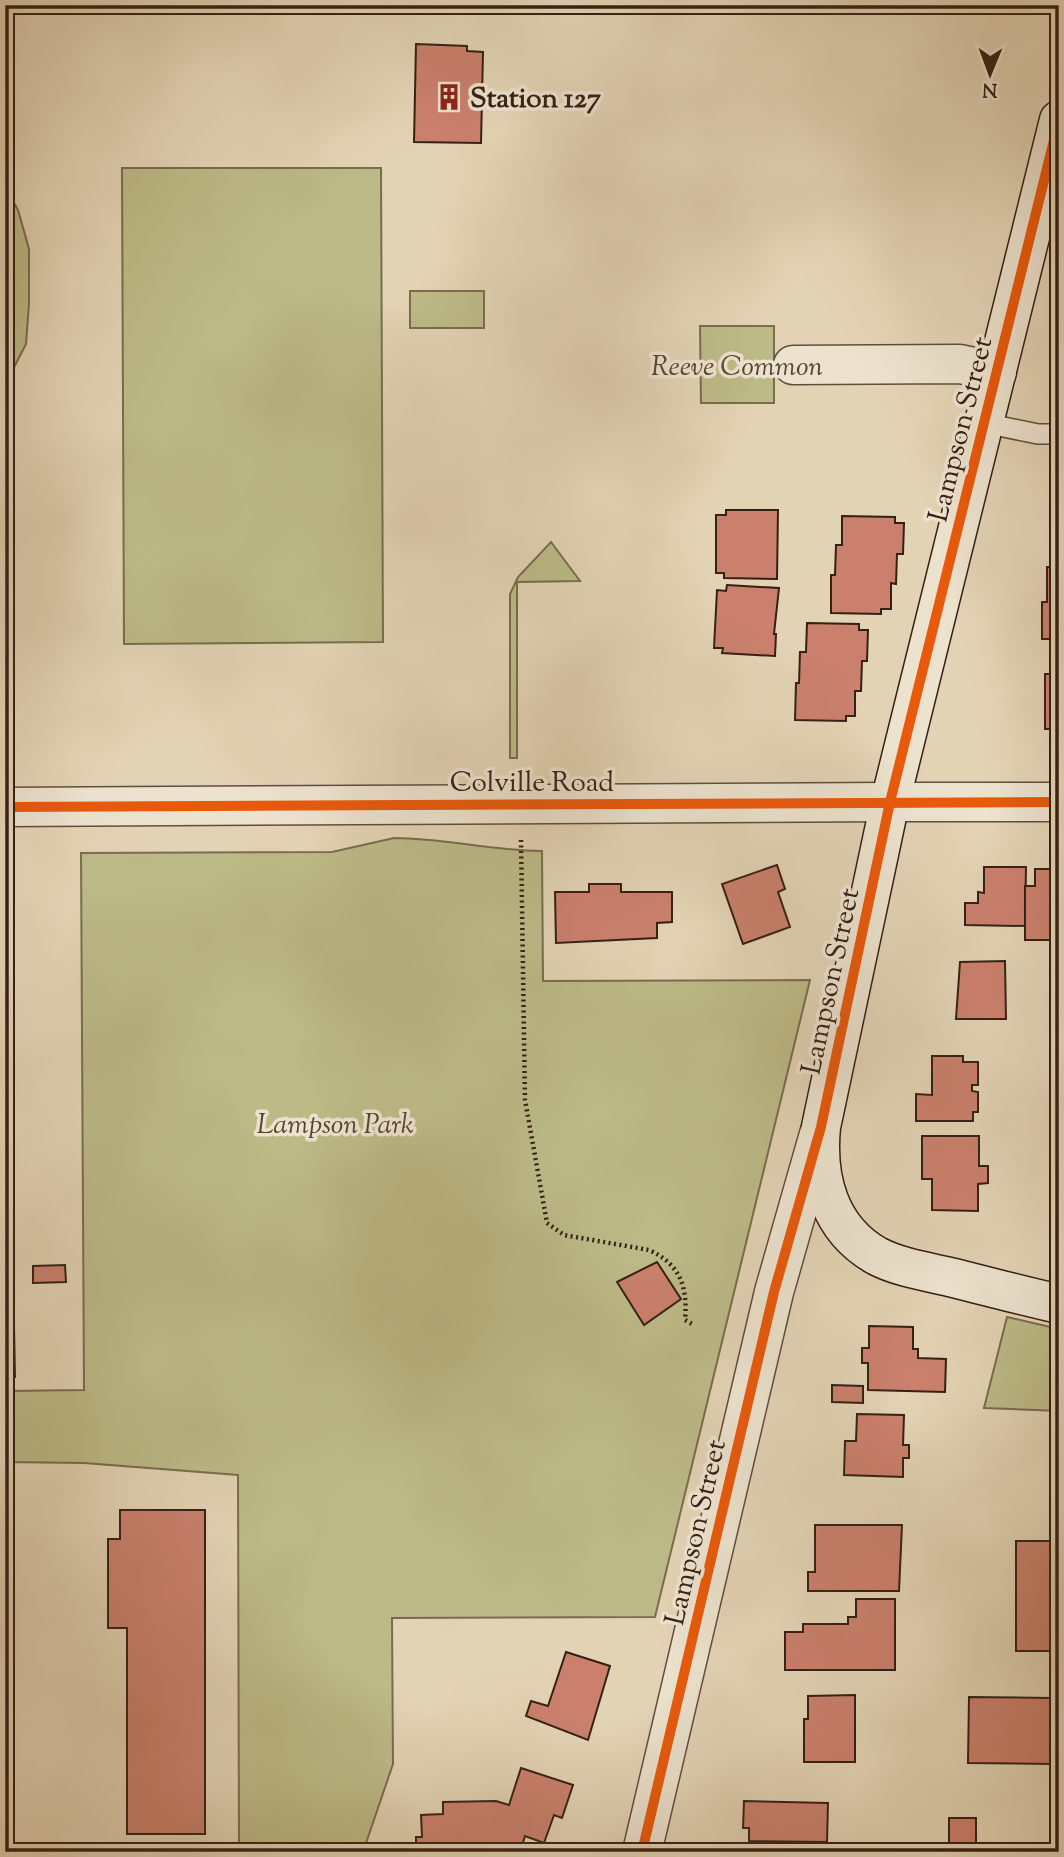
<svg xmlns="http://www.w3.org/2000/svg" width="1064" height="1857" font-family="'Sorts Mill Goudy',serif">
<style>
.green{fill:#bcba87;stroke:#796d4e;stroke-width:2}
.building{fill:#ca806d;stroke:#362015;stroke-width:2}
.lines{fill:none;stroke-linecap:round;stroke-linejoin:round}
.service-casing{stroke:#614d3d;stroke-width:22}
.minor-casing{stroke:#614d3d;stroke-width:41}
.tertiary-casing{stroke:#614d3d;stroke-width:41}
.secondary-casing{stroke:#362015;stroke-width:41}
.path{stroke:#362015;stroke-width:4.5;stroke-dasharray:2 3.5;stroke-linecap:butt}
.service{stroke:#ece2ce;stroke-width:19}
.minor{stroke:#ece2ce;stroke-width:38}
.tertiary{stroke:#ece2ce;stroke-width:38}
.secondary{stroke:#ece2ce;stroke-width:38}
.cycleway-casing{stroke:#ece2ce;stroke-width:15}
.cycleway{stroke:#e8590c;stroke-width:10}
.labels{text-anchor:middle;stroke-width:7;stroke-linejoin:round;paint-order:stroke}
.poi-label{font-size:28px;font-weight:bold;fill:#362015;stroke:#ece2ce;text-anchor:start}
.park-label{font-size:28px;font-style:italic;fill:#584632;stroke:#ece2ce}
.street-label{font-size:28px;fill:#362015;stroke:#ece2ce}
</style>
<rect width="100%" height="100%" fill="#e2d3b4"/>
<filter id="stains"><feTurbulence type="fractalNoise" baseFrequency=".00286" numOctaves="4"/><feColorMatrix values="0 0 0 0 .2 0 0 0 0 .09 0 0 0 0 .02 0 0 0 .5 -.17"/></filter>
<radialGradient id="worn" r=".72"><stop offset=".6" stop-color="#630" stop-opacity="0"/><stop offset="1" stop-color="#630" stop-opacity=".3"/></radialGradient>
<g class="green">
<path d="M 122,168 L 381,168 L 383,642 L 124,644 Z"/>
<path d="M 5,187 L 18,210 L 29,249 L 29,304 L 26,344 L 5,385 Z"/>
<rect x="410" y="291" width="74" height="37"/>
<path d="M 774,326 L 774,403 L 701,403 L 700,326 Z"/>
<path d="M 551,542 L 580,581 L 517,582 L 517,758 L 510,758 L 510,594 L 518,577 Z"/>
<path d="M 394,838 C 445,838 492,851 542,851 L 543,981 L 810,980 L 655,1617 L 392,1618 L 393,1764 L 363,1852 L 239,1852 L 238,1475 L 84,1463 L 5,1462 L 5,1391 L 84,1390 L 81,853 L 332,852 Z"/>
<path d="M 1007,1317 L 1059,1329 L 1059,1411 L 984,1408 Z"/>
</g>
<g class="building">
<path d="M 416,44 L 467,46 L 467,51 L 483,52 L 481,143 L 414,142 Z"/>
<path d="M 726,510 L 778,510 L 777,579 L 724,578 L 724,573 L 716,573 L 716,515 L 726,515 Z"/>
<path d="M 842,516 L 895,517 L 895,523 L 904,523 L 903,554 L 897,554 L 896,584 L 891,583 L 891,609 L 881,609 L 881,614 L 831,613 L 831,575 L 835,575 L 836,545 L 842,545 Z"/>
<path d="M 1047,567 L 1059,567 L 1059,639 L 1042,639 L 1042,602 L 1047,602 Z"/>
<path d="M 727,585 L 779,588 L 774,634 L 776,634 L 775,656 L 722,653 L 723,648 L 714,648 L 717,590 L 726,591 Z"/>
<path d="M 807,623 L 859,624 L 859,630 L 868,630 L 867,661 L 862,661 L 861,691 L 855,691 L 855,716 L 846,716 L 846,721 L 795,720 L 796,683 L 799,683 L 800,652 L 806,652 Z"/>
<rect x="1045" y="674" width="14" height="55"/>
<path d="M 777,865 L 785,889 L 778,892 L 790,927 L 743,944 L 722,884 Z"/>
<path d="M 984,867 L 1026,867 L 1025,926 L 965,925 L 965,903 L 978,903 L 978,892 L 984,893 Z"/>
<path d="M 1035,869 L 1059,869 L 1059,940 L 1025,940 L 1025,886 L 1035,886 Z"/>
<path d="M 589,884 L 621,884 L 621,892 L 672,892 L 672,922 L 657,923 L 657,938 L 556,943 L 555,892 L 589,892 Z"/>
<path d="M 1005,961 L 1006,1019 L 956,1019 L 960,962 Z"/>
<path d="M 932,1056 L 963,1056 L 963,1062 L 978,1062 L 978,1085 L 972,1085 L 972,1091 L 978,1092 L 978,1112 L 973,1112 L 973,1121 L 916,1121 L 916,1094 L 932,1095 Z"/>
<path d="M 922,1136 L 979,1136 L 979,1166 L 988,1166 L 988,1183 L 978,1184 L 978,1211 L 932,1210 L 932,1179 L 922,1179 Z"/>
<path d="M 657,1262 L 681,1299 L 644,1325 L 617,1282 Z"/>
<path d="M 65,1265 L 66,1282 L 33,1283 L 33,1266 Z"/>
<path d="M 5,1326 L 14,1326 L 15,1377 L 5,1377 Z"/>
<path d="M 869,1326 L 913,1327 L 913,1349 L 918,1349 L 918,1358 L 946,1359 L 945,1392 L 868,1390 L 868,1363 L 862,1363 L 862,1348 L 869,1348 Z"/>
<path d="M 832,1385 L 863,1386 L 863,1403 L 832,1402 Z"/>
<path d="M 857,1414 L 904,1415 L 903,1445 L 909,1445 L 909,1458 L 903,1458 L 903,1477 L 844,1475 L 845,1441 L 856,1441 Z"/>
<path d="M 120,1510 L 205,1510 L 205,1834 L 127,1834 L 127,1628 L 108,1628 L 108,1539 L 120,1539 Z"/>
<path d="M 815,1525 L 902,1525 L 899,1591 L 808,1591 L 808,1572 L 815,1572 Z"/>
<path d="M 1016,1541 L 1059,1541 L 1059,1631 L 1053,1631 L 1053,1651 L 1016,1651 Z"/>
<path d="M 856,1599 L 895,1599 L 895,1670 L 785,1670 L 785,1632 L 803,1632 L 803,1624 L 848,1624 L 848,1617 L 856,1617 Z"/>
<path d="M 566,1652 L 610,1666 L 588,1740 L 526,1716 L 531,1701 L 548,1706 Z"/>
<path d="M 855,1695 L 855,1762 L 804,1762 L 804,1719 L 808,1719 L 808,1696 Z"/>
<path d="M 969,1697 L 1051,1698 L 1051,1717 L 1058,1717 L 1058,1744 L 1052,1744 L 1052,1764 L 968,1763 Z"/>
<path d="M 521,1768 L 573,1785 L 562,1818 L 554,1815 L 544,1843 L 525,1836 L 520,1852 L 416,1852 L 416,1837 L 422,1837 L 421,1815 L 443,1814 L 443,1802 L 496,1801 L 509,1805 Z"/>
<path d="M 744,1801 L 828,1803 L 827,1842 L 749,1841 L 749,1828 L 743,1828 Z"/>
<path d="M 949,1818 L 976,1818 L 976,1847 L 1009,1847 L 1009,1852 L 949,1852 Z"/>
</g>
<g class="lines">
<defs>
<path id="service" d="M 984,423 L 1038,434 L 1059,434"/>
<g id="minor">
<path d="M 793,365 L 960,364 L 997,372"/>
<path d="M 5,807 L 890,802"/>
</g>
<g id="tertiary">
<path d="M 890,802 L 1059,802"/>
<path d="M 642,1852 L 774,1292 L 819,1134"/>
</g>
<path id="secondary" d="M 1059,120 L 890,802 L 821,1127 C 816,1178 829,1229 877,1256 C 900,1268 929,1272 954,1278 C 989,1287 1024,1296 1059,1304"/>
</defs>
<use href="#service" class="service-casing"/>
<use href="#minor" class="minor-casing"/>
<use href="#tertiary" class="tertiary-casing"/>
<use href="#secondary" class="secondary-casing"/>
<path class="path" d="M 521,840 L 525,1100 L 547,1223 L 564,1235 L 649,1250 C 680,1264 688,1287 685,1320 L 694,1325"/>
<use href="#service" class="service"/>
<use href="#minor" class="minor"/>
<use href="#tertiary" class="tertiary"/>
<use href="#secondary" class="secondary"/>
<defs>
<g id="cycleway">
<path d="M 5,807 L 1059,802"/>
<path d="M 642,1852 L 774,1292 L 821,1127 L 890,802 L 1059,120"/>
</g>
</defs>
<use href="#cycleway" class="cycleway-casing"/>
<use href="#cycleway" class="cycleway"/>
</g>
<defs>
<symbol id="building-bare" viewBox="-9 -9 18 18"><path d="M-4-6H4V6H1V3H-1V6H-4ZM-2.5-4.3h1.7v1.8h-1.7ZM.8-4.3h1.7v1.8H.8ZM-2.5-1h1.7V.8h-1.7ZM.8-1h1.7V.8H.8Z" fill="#8f2418" stroke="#ece2ce" stroke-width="2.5" paint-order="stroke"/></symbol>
</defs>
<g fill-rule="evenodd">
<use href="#building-bare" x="430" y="78" width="38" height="38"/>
</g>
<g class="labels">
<g class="poi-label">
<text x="470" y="107">Station 127</text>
</g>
<g class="park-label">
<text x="737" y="375">Reeve Common</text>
<text x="335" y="1133">Lampson Park</text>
</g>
<g class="street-label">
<text transform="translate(959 429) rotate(-76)" y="10">Lampson Street</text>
<text x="532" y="791">Colville Road</text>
<text transform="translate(829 981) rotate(-78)" y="10">Lampson Street</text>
<text transform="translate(694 1532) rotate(-77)" y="10">Lampson Street</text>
</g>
</g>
<rect width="1064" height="1857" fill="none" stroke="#e2d3b4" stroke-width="28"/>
<rect x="7" y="7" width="1050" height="1843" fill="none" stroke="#362015" stroke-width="3.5"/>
<rect x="14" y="14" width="1036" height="1829" fill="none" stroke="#362015" stroke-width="2"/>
<g transform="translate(990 74) rotate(181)" stroke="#ece2ce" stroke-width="5" paint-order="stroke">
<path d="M0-5L12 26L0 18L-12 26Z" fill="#362015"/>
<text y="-10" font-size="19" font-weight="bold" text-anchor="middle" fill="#362015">N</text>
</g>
<rect width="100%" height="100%" filter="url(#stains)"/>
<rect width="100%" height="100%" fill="url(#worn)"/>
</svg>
